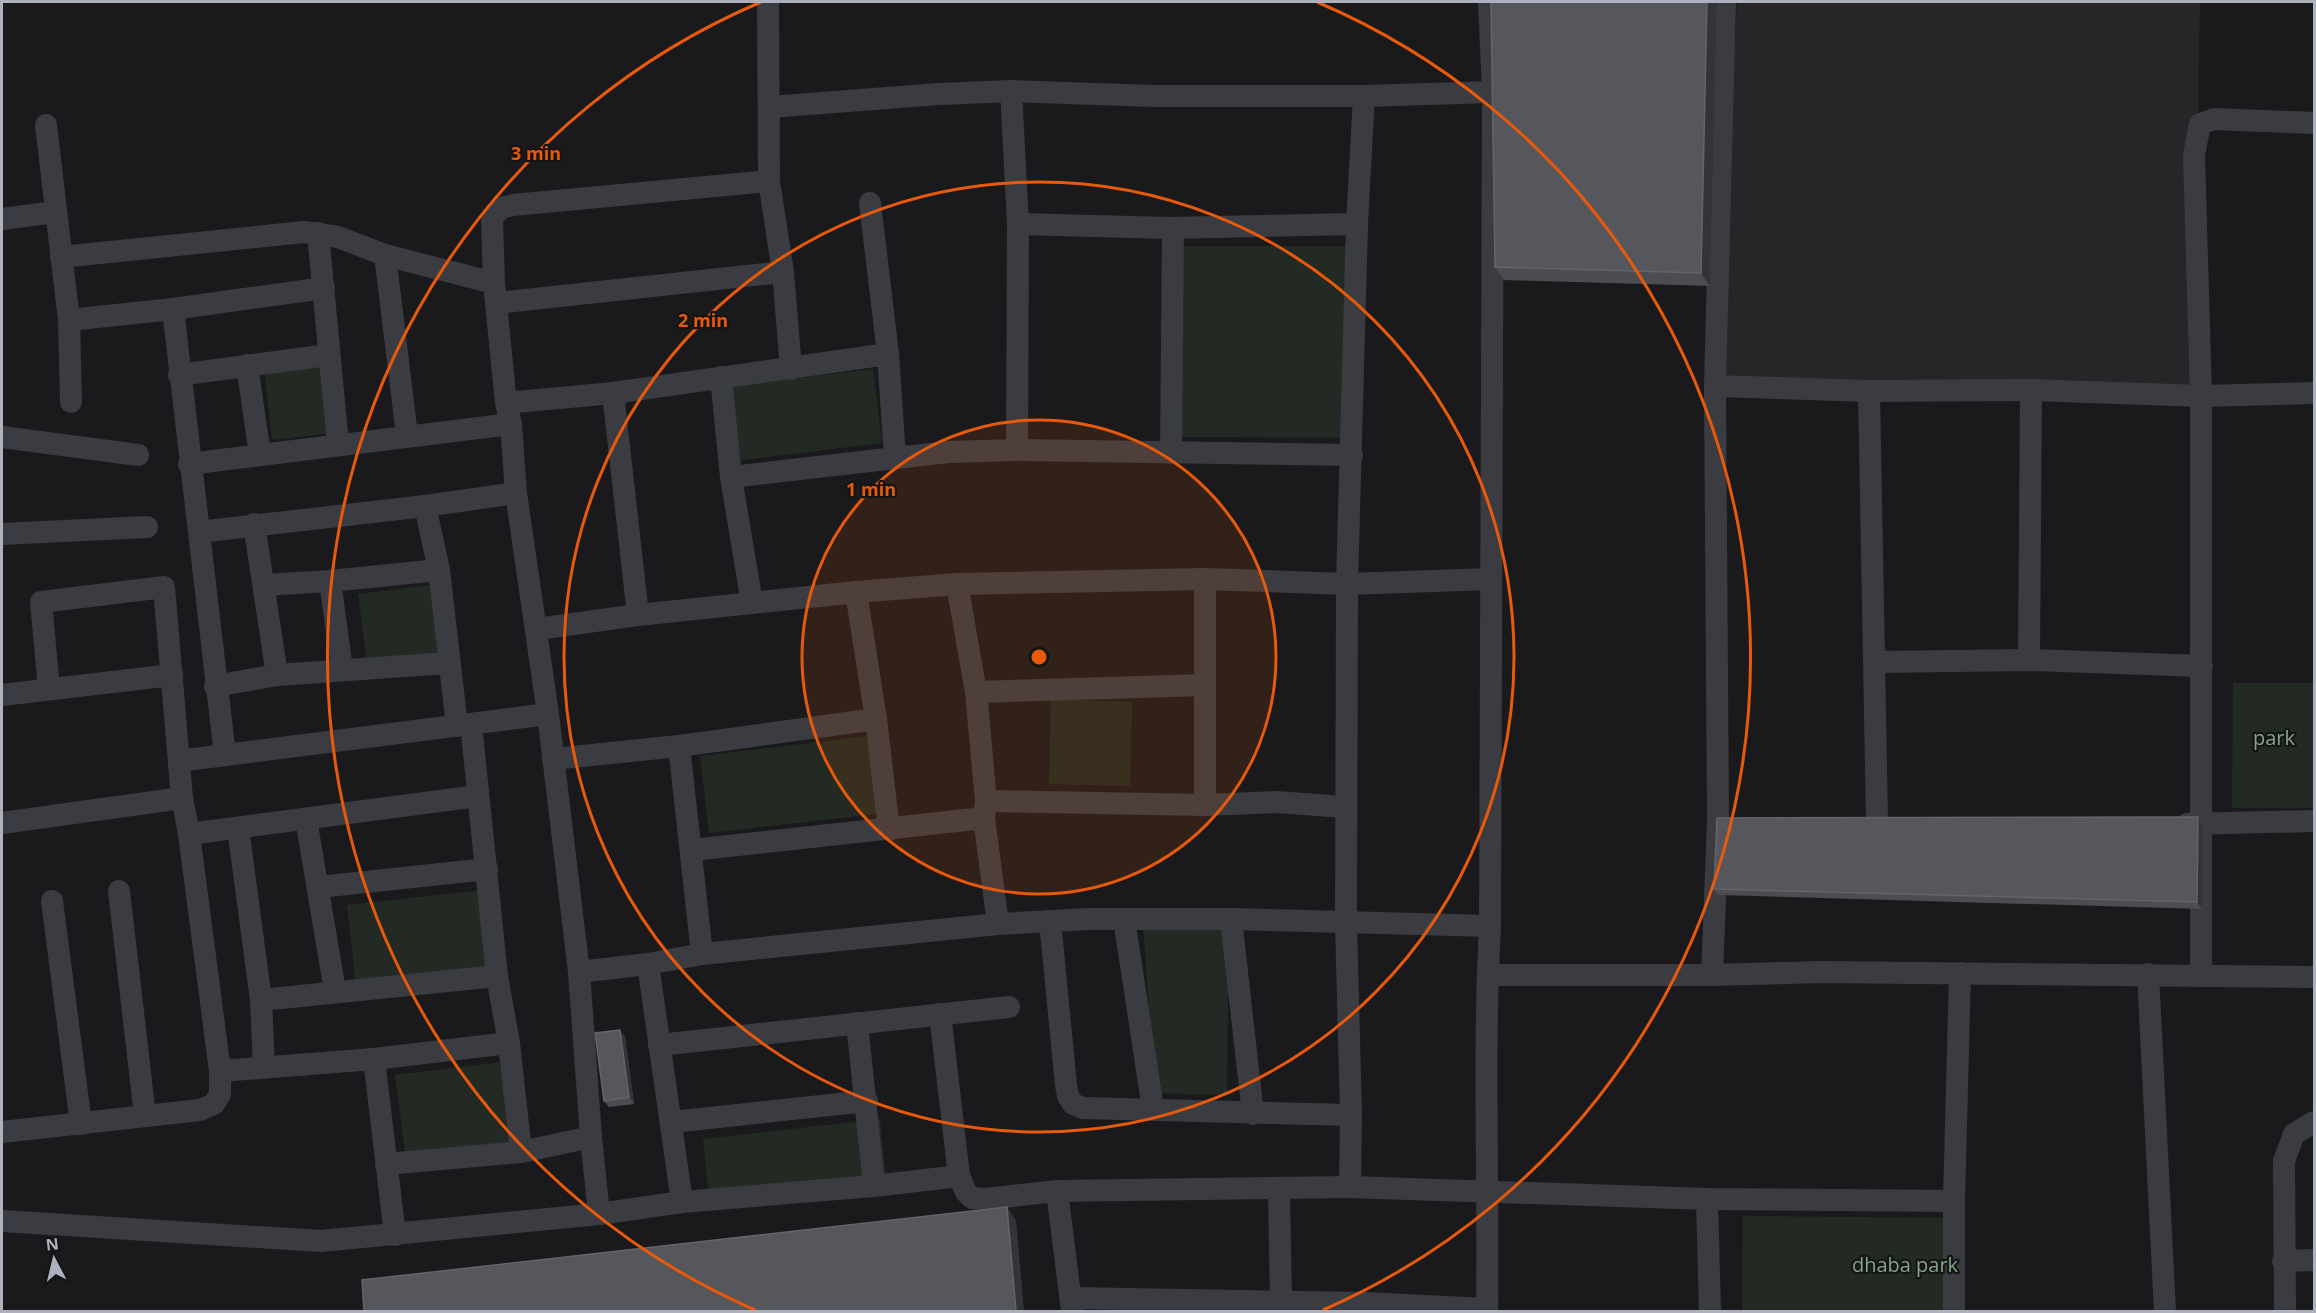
<svg xmlns="http://www.w3.org/2000/svg" width="2316" height="1313" font-family="'Open Sans',sans-serif">
<style>
.built{fill:#262629}
.green{fill:#222a23}
.lines{fill:none;stroke-linecap:round;stroke-linejoin:round}
.street{stroke:#3b3c41;stroke-width:22}
.wall{fill:#4b4d51}
.shaded-wall{fill:#333437}
.building{fill:#56575c;stroke:#64656b;stroke-width:1.5}
.ring{fill:none;stroke:#e8590c;stroke-width:3}
.labels{text-anchor:middle;stroke-width:4.5;stroke-linejoin:round;paint-order:stroke}
.park-label{font-size:20px;fill:#85a588;stroke:#151517}
.centre{fill:#e8590c;stroke:#151517;stroke-width:3}
.ring-label{font-size:18px;text-anchor:middle;font-weight:bold;fill:#e8590c;stroke:#151517;stroke-width:4.5;stroke-linejoin:round;paint-order:stroke}
</style>
<rect width="100%" height="100%" fill="#1a1a1c"/>
<path class="built" d="M 1737,2 L 2200,2 L 2198,119 L 2201,388 L 1719,381 Z"/>
<g class="green">
<path d="M 1182,246 L 1360,246 L 1359,438 L 1182,437 Z"/>
<path d="M 333,360 L 341,432 L 272,440 L 264,369 Z"/>
<path d="M 873,369 L 882,443 L 736,461 L 726,387 Z"/>
<path d="M 438,584 L 447,655 L 367,665 L 358,594 Z"/>
<path d="M 2233,683 L 2314,683 L 2314,808 L 2232,808 Z"/>
<path d="M 1051,699 L 1132,702 L 1130,786 L 1049,784 Z"/>
<path d="M 869,736 L 878,814 L 709,833 L 700,756 Z"/>
<path d="M 492,889 L 501,970 L 356,986 L 347,905 Z"/>
<path d="M 1143,926 L 1229,927 L 1227,1095 L 1155,1093 Z"/>
<path d="M 519,1060 L 529,1144 L 406,1160 L 395,1075 Z"/>
<path d="M 880,1119 L 886,1178 L 709,1198 L 703,1139 Z"/>
<path d="M 1743,1216 L 1961,1218 L 1960,1311 L 1742,1312 Z"/>
</g>
<g class="lines">
<g class="street">
<path d="M 768,2 L 769,181 L 783,272 L 791,369"/>
<path d="M 1011,91 L 1018,224 L 1017,450"/>
<path d="M 770,107 L 939,94 L 1011,91 L 1154,96 L 1364,96 L 1493,92"/>
<path d="M 46,125 L 69,320 L 71,402"/>
<path d="M 870,203 L 888,354 L 895,458"/>
<path d="M 2,219 L 55,212"/>
<path d="M 1018,224 L 1170,228 L 1357,224"/>
<path d="M 318,233 L 338,444"/>
<path d="M 385,255 L 407,435"/>
<path d="M 61,257 L 304,232 L 338,237 L 385,255 L 494,283"/>
<path d="M 497,303 L 783,272"/>
<path d="M 173,309 L 225,755"/>
<path d="M 69,320 L 173,309 L 324,288"/>
<path d="M 247,365 L 260,455"/>
<path d="M 179,375 L 328,355"/>
<path d="M 721,377 L 731,477 L 752,603"/>
<path d="M 1715,386 L 1869,391 L 2031,390 L 2201,396 L 2314,393"/>
<path d="M 1869,391 L 1877,821"/>
<path d="M 613,393 L 638,615"/>
<path d="M 506,403 L 613,393 L 888,354"/>
<path d="M 2,437 L 138,455"/>
<path d="M 1171,453 L 1173,228"/>
<path d="M 189,464 L 511,424"/>
<path d="M 731,477 L 948,452 L 1017,450 L 1352,455"/>
<path d="M 425,506 L 439,570 L 457,726"/>
<path d="M 254,524 L 277,675"/>
<path d="M 199,532 L 425,506 L 516,493"/>
<path d="M 2,534 L 147,527"/>
<path d="M 330,581 L 342,669"/>
<path d="M 957,584 L 976,692 L 986,801 L 984,818 L 998,924"/>
<path d="M 264,585 L 330,581 L 439,570"/>
<path d="M 856,592 L 876,719 L 889,830"/>
<path d="M 537,629 L 638,615 L 856,592 L 957,584 L 1205,579 L 1347,584 L 1491,579"/>
<path d="M 2029,660 L 2031,390"/>
<path d="M 1875,662 L 2029,660 L 2202,666"/>
<path d="M 215,686 L 277,675 L 448,663"/>
<path d="M 976,692 L 1205,685"/>
<path d="M 2,695 L 172,675"/>
<path d="M 471,724 L 497,976 L 509,1043 L 521,1152"/>
<path d="M 679,746 L 702,954"/>
<path d="M 553,759 L 679,746 L 876,719"/>
<path d="M 179,761 L 548,714"/>
<path d="M 986,801 L 1205,805 L 1276,802 L 1345,807"/>
<path d="M 1205,805 L 1205,579"/>
<path d="M 306,819 L 335,991"/>
<path d="M 2,823 L 182,798"/>
<path d="M 2187,824 L 2314,821"/>
<path d="M 238,828 L 261,1000 L 264,1067"/>
<path d="M 189,834 L 478,796"/>
<path d="M 692,850 L 984,818"/>
<path d="M 319,887 L 487,869"/>
<path d="M 119,891 L 145,1116"/>
<path d="M 52,901 L 81,1124"/>
<path d="M 1124,919 L 1153,1109"/>
<path d="M 1231,919 L 1253,1114"/>
<path d="M 1050,921 L 1066,1085 L 1068,1096 L 1073,1104 L 1083,1108 L 1351,1115"/>
<path d="M 648,964 L 682,1202"/>
<path d="M 579,972 L 648,964 L 702,954 L 998,924 L 1089,919 L 1231,919 L 1490,926"/>
<path d="M 2148,974 L 2165,1312"/>
<path d="M 1488,975 L 1712,975 L 1821,972 L 2314,977"/>
<path d="M 1712,975 L 1718,821 L 1715,386 L 1725,2"/>
<path d="M 2201,976 L 2201,396 L 2194,155 L 2200,124 L 2214,119 L 2314,123"/>
<path d="M 261,1000 L 497,976"/>
<path d="M 940,1014 L 959,1176 L 966,1192 L 972,1198 L 985,1199 L 1057,1191 L 1350,1187 L 1707,1199 L 1954,1201"/>
<path d="M 857,1023 L 874,1186"/>
<path d="M 659,1045 L 1009,1007"/>
<path d="M 374,1059 L 395,1235"/>
<path d="M 220,1071 L 374,1059 L 509,1043"/>
<path d="M 672,1122 L 867,1101"/>
<path d="M 2,1132 L 200,1110 L 214,1104 L 220,1094 L 220,1071 L 189,834 L 182,798 L 164,587 L 41,602 L 49,689"/>
<path d="M 386,1164 L 521,1152 L 591,1137"/>
<path d="M 1350,1187 L 1351,1115 L 1346,924 L 1347,584 L 1357,224 L 1364,96"/>
<path d="M 1279,1189 L 1281,1303"/>
<path d="M 1057,1191 L 1072,1311"/>
<path d="M 1707,1199 L 1710,1312"/>
<path d="M 599,1214 L 591,1137 L 579,972 L 548,714 L 516,493 L 511,424 L 506,403 L 494,283 L 492,218 L 501,208 L 513,205 L 769,181"/>
<path d="M 2,1221 L 321,1241 L 599,1214 L 682,1202 L 874,1186 L 959,1176"/>
<path d="M 2283,1261 L 2314,1260"/>
<path d="M 1071,1298 L 1365,1303 L 1487,1309"/>
<path d="M 1487,1312 C 1489,1183 1483,1054 1490,926 L 1493,92 L 1489,2"/>
<path d="M 1954,1312 L 1954,1201 L 1960,973"/>
<path d="M 2285,1312 L 2284,1161 L 2294,1134 L 2314,1122"/>
</g>
</g>
<g class="wall">
<path d="M 1717,2 L 1710,286 L 1504,280 L 1495,267 Z"/>
<path d="M 2198,817 L 2202,824 L 2202,909 L 1718,895 L 1714,889 Z"/>
<path d="M 625,1037 L 634,1104 L 609,1107 L 604,1101 Z"/>
</g>
<g class="shaded-wall">
<path d="M 1707,2 L 1717,2 L 1710,286 L 1701,273 Z"/>
<path d="M 2198,817 L 2202,824 L 2202,909 L 2197,902 Z"/>
<path d="M 620,1030 L 625,1037 L 634,1104 L 629,1097 Z"/>
<path d="M 1007,1207 L 1016,1220 L 1024,1311 L 1016,1311 Z"/>
</g>
<g class="building">
<path d="M 1491,2 L 1707,2 L 1701,273 L 1495,267 Z"/>
<path d="M 2198,817 L 2197,902 L 1714,889 L 1717,818 Z"/>
<path d="M 620,1030 L 629,1097 L 604,1101 L 595,1033 Z"/>
<path d="M 1007,1207 L 1016,1311 L 364,1311 L 362,1280 Z"/>
</g>
<circle cx="1039" cy="657" r="237" fill="#e8590c" fill-opacity=".12"/>
<g class="ring">
<circle cx="1039" cy="657" r="237"/>
<circle cx="1039" cy="657" r="475"/>
<path d="M755 1310A712 712 0 0 1 761 2M1317 2A712 712 0 0 1 1323 1310"/>
</g>
<g class="labels">
<g class="park-label">
<text x="2274" y="745">park</text>
<text x="1905" y="1272">dhaba park</text>
</g>
</g>
<circle cx="1039" cy="657" r="9" class="centre"/>
<g class="ring-label">
<text x="536" y="160">3 min</text>
<text x="703" y="327">2 min</text>
<text x="871" y="496">1 min</text>
</g>
<rect width="2316" height="1313" fill="none" stroke="#adb1bb" stroke-width="6"/>
<g transform="translate(54 1259) rotate(353)" stroke="#151517" stroke-width="4.5" paint-order="stroke">
<path d="M0-4.5L10 22L0 15L-10 22Z" fill="#adb1bb"/>
<text y="-9" font-size="16" font-weight="bold" text-anchor="middle" fill="#adb1bb">N</text>
</g>
</svg>
